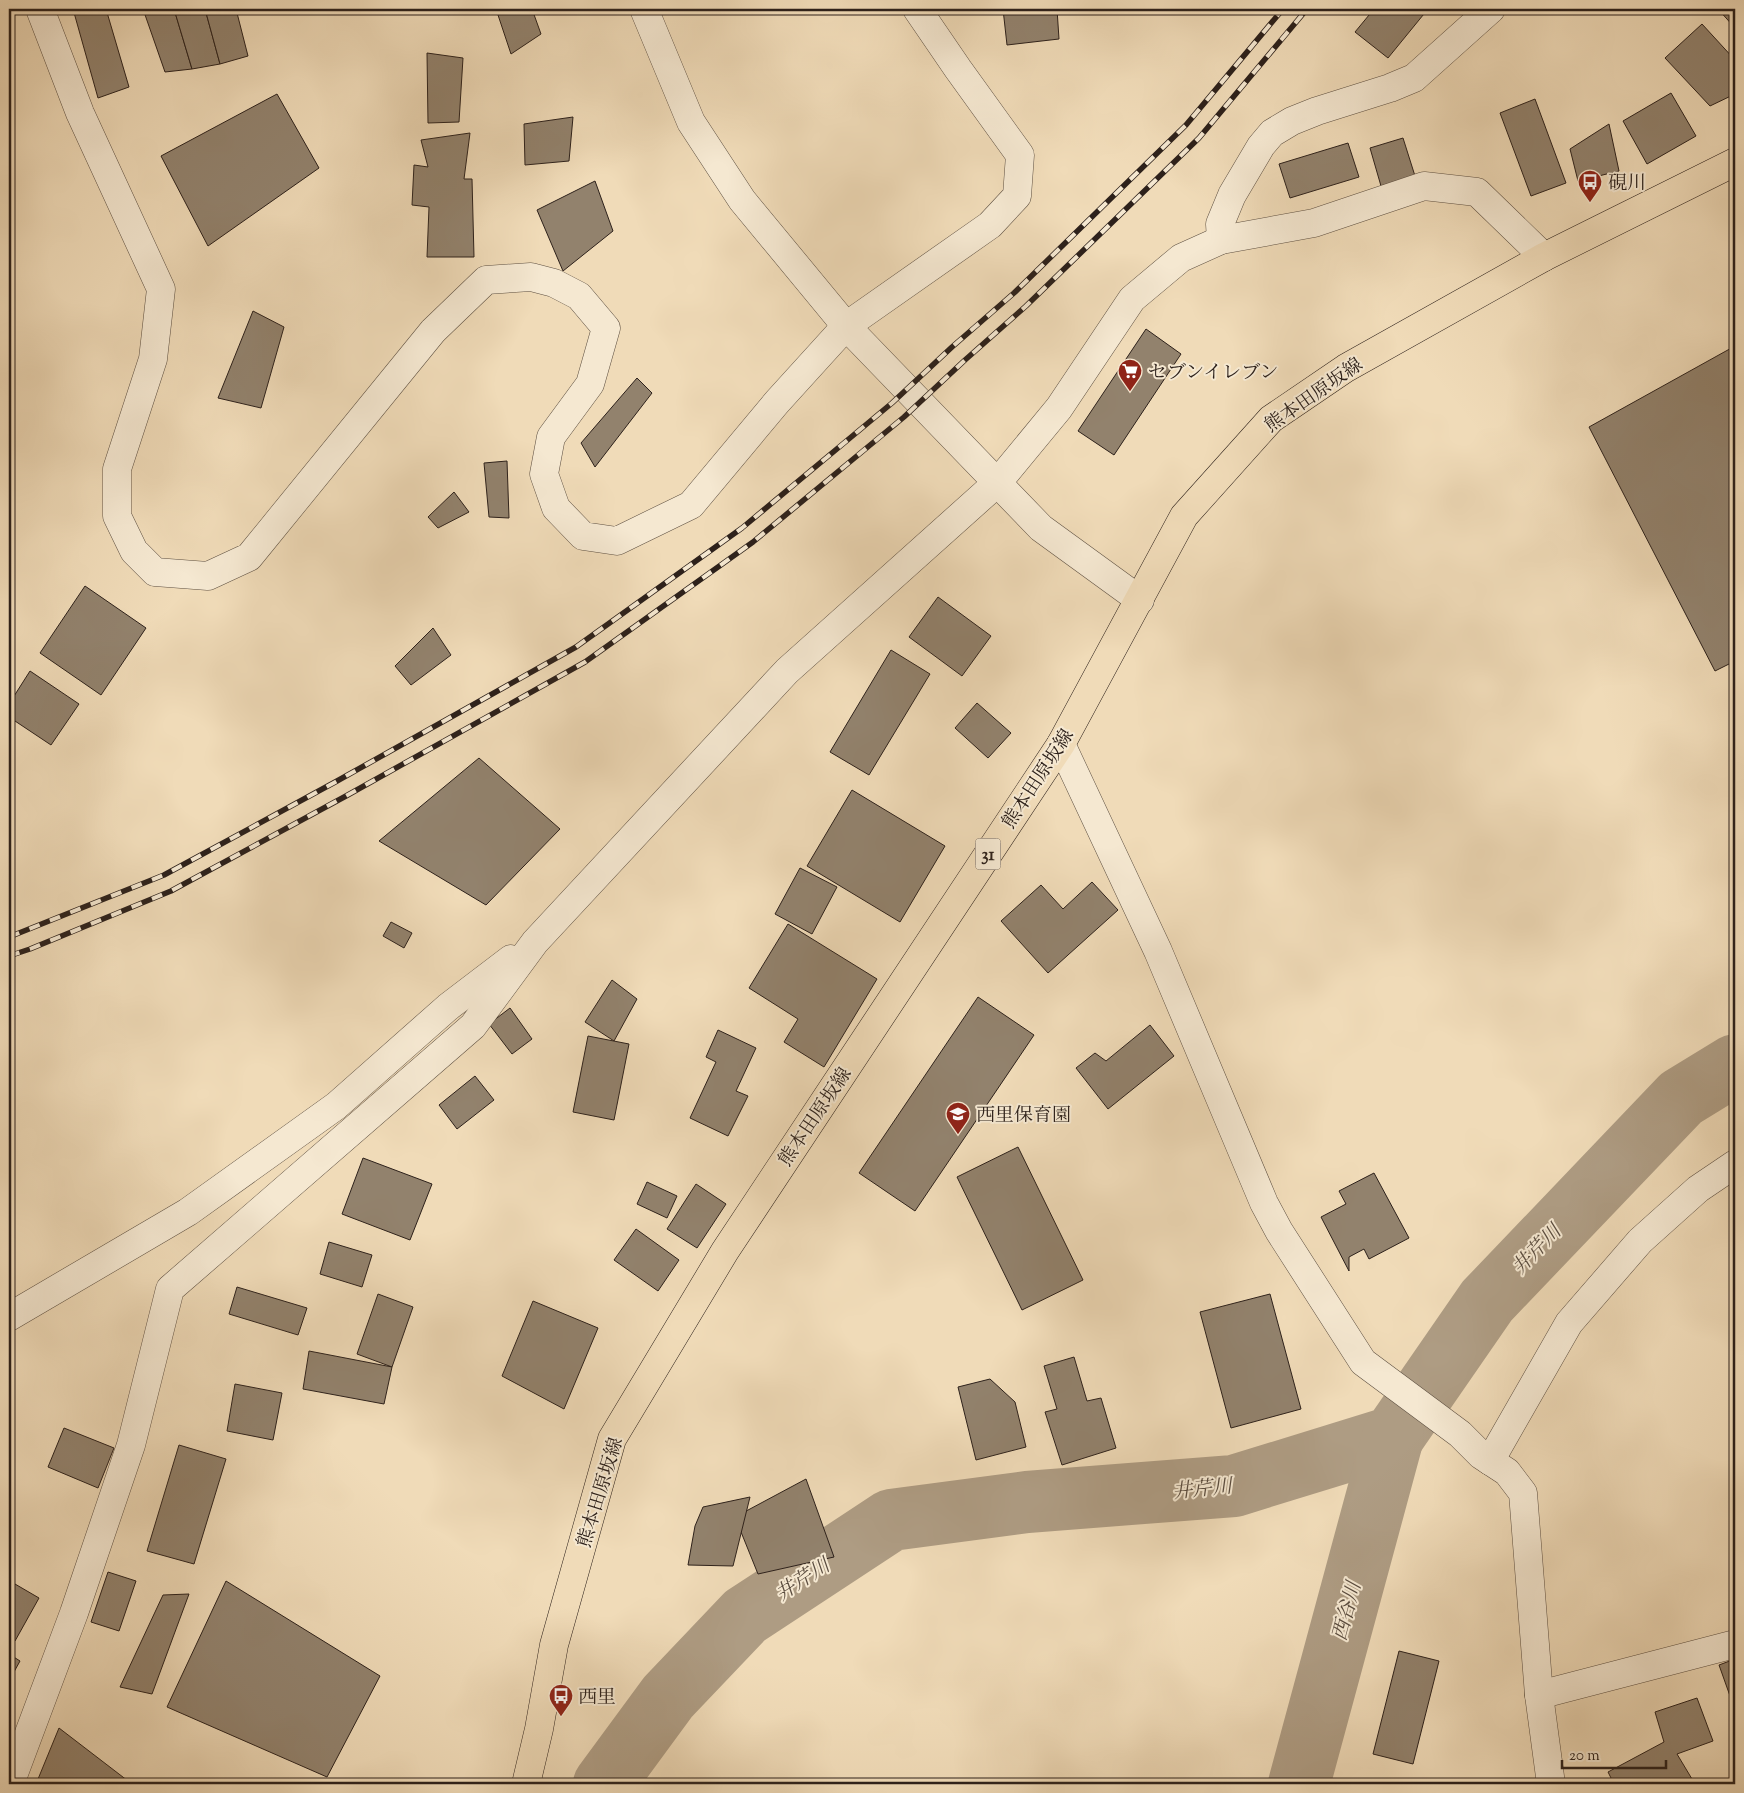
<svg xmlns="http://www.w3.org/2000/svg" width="1744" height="1793" font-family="'Sorts Mill Goudy','Noto Serif JP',serif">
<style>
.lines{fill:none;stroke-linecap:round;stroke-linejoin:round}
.river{stroke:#ae9c83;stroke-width:62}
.building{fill:#92826d;stroke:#2d211b}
.minor-casing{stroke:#5e5042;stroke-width:29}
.tertiary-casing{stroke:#5e5042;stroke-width:29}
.primary-casing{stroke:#2d211b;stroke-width:29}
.minor{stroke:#f5e8d1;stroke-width:28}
.tertiary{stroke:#f5e8d1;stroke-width:28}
.primary{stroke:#f0dbb8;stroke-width:28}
.rail-casing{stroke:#2d211b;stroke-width:5.5}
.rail{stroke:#f5e8d1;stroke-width:4;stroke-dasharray:11;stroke-linecap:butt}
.labels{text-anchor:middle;stroke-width:4;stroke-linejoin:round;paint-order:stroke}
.shield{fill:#f5e8d1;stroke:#695d52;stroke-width:1}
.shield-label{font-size:18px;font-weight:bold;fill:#2d211b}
.poi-label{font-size:19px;fill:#2d211b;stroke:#f5e8d1;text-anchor:start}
.street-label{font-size:19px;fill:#2d211b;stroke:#f5e8d1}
.water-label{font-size:20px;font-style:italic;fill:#5a4c3f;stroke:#f5e8d1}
</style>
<rect width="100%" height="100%" fill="#f0dbb8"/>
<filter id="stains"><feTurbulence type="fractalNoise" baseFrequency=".004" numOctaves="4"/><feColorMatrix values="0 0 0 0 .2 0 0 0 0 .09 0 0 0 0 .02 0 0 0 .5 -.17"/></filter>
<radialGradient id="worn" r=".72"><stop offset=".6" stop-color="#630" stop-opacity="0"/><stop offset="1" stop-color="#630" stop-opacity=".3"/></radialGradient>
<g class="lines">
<g class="river">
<path d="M 604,1784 L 668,1697 L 745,1616 L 891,1520 L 1027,1502 L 1234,1486 L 1393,1437 L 1487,1301 L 1681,1098 L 1735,1065"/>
<path d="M 1299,1784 L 1393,1437"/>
</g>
</g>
<g class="building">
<path d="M 73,9 L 106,9 L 129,87 L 98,98 Z"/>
<path d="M 143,9 L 174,9 L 192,69 L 165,72 Z"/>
<path d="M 174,9 L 205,9 L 220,64 L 192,69 Z"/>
<path d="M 205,9 L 236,9 L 248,56 L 220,64 Z"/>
<path d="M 496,9 L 532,9 L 541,34 L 511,54 Z"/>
<path d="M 1003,9 L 1057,9 L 1059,39 L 1007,45 Z"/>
<path d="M 1374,9 L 1428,9 L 1388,58 L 1355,32 Z"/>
<path d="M 1718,9 L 1735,9 L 1735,28 Z"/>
<path d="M 1702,24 L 1735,60 L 1735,94 L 1710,106 L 1665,58 Z"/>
<path d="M 427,53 L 463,58 L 459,122 L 428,123 Z"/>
<path d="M 1671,93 L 1696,136 L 1647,164 L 1623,121 Z"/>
<path d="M 277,94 L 319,168 L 208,246 L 161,156 Z"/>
<path d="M 1535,99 L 1566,183 L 1531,196 L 1500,113 Z"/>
<path d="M 573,117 L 569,161 L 525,165 L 524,124 Z"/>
<path d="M 1609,124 L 1619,171 L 1578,181 L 1570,149 Z"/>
<path d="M 470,133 L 464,179 L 472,179 L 474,257 L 427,257 L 429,207 L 412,205 L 414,165 L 428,167 L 421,140 Z"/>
<path d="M 1403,138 L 1415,176 L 1381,186 L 1370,148 Z"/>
<path d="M 1348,143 L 1359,177 L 1290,198 L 1279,164 Z"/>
<path d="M 595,181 L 613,231 L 563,271 L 537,210 Z"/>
<path d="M 253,311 L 284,327 L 261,408 L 218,398 Z"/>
<path d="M 1146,329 L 1181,354 L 1114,455 L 1078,431 Z"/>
<path d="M 1735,346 L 1735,661 L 1715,671 L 1589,427 Z"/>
<path d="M 637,378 L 652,393 L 595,467 L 581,443 Z"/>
<path d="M 507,461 L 509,518 L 489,517 L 484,463 Z"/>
<path d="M 454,492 L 469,512 L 438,528 L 428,517 Z"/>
<path d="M 85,586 L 146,628 L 101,695 L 40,653 Z"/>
<path d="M 938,597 L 991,636 L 962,676 L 909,637 Z"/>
<path d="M 433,628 L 451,655 L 411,685 L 395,666 Z"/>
<path d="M 891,650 L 930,674 L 869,775 L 830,752 Z"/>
<path d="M 30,671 L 79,704 L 51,745 L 9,717 L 9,704 Z"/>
<path d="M 977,703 L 1011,733 L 988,758 L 955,728 Z"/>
<path d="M 479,758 L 560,829 L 486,905 L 379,841 Z"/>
<path d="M 852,790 L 945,846 L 900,922 L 807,866 Z"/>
<path d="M 800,868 L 837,887 L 812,934 L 775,914 Z"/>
<path d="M 1092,882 L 1118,910 L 1048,973 L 1001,921 L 1041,885 L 1063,909 Z"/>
<path d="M 391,922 L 412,933 L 404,948 L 383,936 Z"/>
<path d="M 788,924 L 877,979 L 824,1067 L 784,1042 L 798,1019 L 749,988 Z"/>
<path d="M 612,980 L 637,999 L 614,1041 L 585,1022 Z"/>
<path d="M 978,997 L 1034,1035 L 915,1211 L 859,1173 Z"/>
<path d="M 510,1008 L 532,1039 L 512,1054 L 489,1024 Z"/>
<path d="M 1150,1025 L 1174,1056 L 1108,1109 L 1076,1068 L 1095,1053 L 1106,1061 Z"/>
<path d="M 718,1030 L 756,1048 L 736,1091 L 748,1096 L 728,1136 L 690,1118 L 716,1062 L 706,1057 Z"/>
<path d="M 588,1036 L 629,1044 L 614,1120 L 573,1112 Z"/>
<path d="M 475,1076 L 494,1100 L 457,1129 L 439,1105 Z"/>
<path d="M 1018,1147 L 1083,1280 L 1022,1310 L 957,1177 Z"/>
<path d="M 363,1158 L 432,1184 L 410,1240 L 342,1214 Z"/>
<path d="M 1374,1173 L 1409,1238 L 1369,1259 L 1364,1249 L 1349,1257 L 1349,1271 L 1321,1217 L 1346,1204 L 1339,1191 Z"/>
<path d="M 647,1182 L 677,1196 L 667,1218 L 637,1204 Z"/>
<path d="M 696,1184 L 726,1204 L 697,1248 L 667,1229 Z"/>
<path d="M 636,1229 L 679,1260 L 658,1291 L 614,1260 Z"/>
<path d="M 329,1242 L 372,1255 L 362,1287 L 320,1274 Z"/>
<path d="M 237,1287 L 307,1308 L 298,1335 L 229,1314 Z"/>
<path d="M 378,1294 L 413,1307 L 392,1367 L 357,1354 Z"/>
<path d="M 1270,1294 L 1301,1409 L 1231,1428 L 1200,1312 Z"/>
<path d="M 533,1301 L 598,1328 L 564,1409 L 502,1376 Z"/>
<path d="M 309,1351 L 392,1367 L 384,1404 L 303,1389 Z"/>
<path d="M 1074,1357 L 1087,1401 L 1101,1398 L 1116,1448 L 1062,1465 L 1045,1412 L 1057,1409 L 1044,1366 Z"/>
<path d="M 990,1379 L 1015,1402 L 1026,1447 L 976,1460 L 958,1387 Z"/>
<path d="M 235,1384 L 282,1393 L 273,1440 L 227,1431 Z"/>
<path d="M 64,1428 L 114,1448 L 98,1488 L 48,1467 Z"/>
<path d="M 179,1445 L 226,1459 L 194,1564 L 147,1551 Z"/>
<path d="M 806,1479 L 834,1557 L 758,1574 L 735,1517 Z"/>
<path d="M 750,1497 L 733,1566 L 688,1565 L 695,1526 L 703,1507 Z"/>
<path d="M 108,1572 L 136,1581 L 119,1631 L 91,1622 Z"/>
<path d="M 226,1581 L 380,1676 L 327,1777 L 167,1707 Z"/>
<path d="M 15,1584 L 39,1598 L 15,1641 L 9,1638 L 9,1595 Z"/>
<path d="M 189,1594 L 152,1694 L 120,1687 L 163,1595 Z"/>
<path d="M 1399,1651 L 1439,1661 L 1413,1764 L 1373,1754 Z"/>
<path d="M 9,1654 L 20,1661 L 9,1681 Z"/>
<path d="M 1735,1659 L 1735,1710 L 1719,1665 Z"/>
<path d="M 1697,1698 L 1713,1741 L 1677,1754 L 1692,1779 L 1681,1784 L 1614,1784 L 1608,1772 L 1664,1742 L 1655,1712 Z"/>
<path d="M 59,1728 L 132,1784 L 36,1784 Z"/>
</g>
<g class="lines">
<defs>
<g id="minor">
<path d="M 40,9 L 80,113 L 161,289 L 153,359 L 117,469 L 117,516 L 134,551 L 155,572 L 208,576 L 249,557 L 433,331 L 486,280 L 531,277 L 554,283 L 579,296 L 606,328 L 590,384 L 551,437 L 544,474 L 556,508 L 583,536 L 617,541 L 691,505 L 777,402 L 846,326 L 990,225 L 1017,196 L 1020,155 L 958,69 L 917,9"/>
<path d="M 1221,240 L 1220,224 L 1232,195 L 1261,146 L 1272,133 L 1292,121 L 1317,111 L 1390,88 L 1414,78 L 1491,9"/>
<path d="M 1061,744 L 1158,951 L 1264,1203 L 1279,1231 L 1363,1362 L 1460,1434 L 1481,1455 L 1507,1472 L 1523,1493 L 1539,1695 L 1551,1784"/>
<path d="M 9,1317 L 188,1212 L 336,1106 L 448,1007 L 511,959"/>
<path d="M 1490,1461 L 1569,1323 L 1640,1241 L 1698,1189 L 1735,1164"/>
<path d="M 1539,1695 L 1735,1644"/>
<path d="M 10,1784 L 74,1613 L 131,1445 L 170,1289 L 473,1026 L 535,942 L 787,671 L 998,482 L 1059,408 L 1132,299 L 1181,258 L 1221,240 L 1314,223 L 1424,186 L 1477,192 L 1544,257"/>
</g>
<path id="tertiary" d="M 644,9 L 691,122 L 742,200 L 846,326 L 1041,528 L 1140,600"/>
<path id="primary" d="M 526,1784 L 539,1729 L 554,1645 L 612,1439 L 725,1251 L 1061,744 L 1184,516 L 1271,419 L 1346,368 L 1544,257 L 1735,162"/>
</defs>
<use href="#minor" class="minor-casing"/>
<use href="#tertiary" class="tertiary-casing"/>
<use href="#primary" class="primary-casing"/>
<use href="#minor" class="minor"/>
<use href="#tertiary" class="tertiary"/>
<use href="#primary" class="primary"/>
<defs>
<g id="rail">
<path d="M 9,937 L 164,875 L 337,781 L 576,647 L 742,528 L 892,403 L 952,347 L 1014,293 L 1186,125 L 1283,9"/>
<path d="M 9,956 L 30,949 L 171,891 L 346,796 L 585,662 L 753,542 L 904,417 L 965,360 L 1026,306 L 1199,138 L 1307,9"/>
</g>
</defs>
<use href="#rail" class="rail-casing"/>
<use href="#rail" class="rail"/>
</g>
<defs>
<symbol id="bus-pin" viewBox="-11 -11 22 30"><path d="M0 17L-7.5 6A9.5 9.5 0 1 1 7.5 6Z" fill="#8f2418" stroke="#f5e8d1"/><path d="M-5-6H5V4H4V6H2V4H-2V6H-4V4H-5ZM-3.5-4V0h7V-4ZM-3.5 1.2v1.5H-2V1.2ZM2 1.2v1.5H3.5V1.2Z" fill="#fff"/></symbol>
<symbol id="supermarket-pin" viewBox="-11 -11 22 30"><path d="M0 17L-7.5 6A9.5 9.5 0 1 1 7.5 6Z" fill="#8f2418" stroke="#f5e8d1"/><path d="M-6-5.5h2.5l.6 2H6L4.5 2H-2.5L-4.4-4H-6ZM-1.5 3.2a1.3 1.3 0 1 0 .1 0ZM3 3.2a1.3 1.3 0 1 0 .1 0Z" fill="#fff"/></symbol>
<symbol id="school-pin" viewBox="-11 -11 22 30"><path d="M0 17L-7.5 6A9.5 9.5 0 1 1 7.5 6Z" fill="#8f2418" stroke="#f5e8d1"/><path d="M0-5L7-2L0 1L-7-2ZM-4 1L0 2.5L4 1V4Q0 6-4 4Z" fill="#fff"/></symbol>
</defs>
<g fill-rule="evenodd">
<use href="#bus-pin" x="1576" y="168" width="28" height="38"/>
<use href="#supermarket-pin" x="1116" y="357" width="28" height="38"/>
<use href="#school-pin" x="944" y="1100" width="28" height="38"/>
<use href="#bus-pin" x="547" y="1682" width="28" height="38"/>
</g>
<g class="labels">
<rect class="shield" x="975.5" y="838.5" width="25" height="31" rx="4"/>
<g class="shield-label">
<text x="988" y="860">31</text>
</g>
<g class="poi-label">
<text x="1608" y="189">硯川</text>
<text x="1148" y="378">セブンイレブン</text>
<text x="976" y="1121">西里保育園</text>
<text x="578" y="1703">西里</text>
</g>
<g class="street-label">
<text transform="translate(1313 394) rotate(-35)" y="7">熊本田原坂線</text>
<text transform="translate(1037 778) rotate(-57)" y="7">熊本田原坂線</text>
<text transform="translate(814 1116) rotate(-56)" y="7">熊本田原坂線</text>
<text transform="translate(599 1492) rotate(-73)" y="7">熊本田原坂線</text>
</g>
<g class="water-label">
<text transform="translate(1536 1249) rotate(-46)" y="7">井芹川</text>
<text transform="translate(1202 1488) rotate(-6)" y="7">井芹川</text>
<text transform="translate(802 1579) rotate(-33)" y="7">井芹川</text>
<text transform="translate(1346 1611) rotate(-75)" y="7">西谷川</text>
</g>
</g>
<rect width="1744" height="1793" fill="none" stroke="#f0dbb8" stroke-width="30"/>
<rect x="10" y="10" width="1724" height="1773" fill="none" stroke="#2d211b" stroke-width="2.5"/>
<rect x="15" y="15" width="1714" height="1763" fill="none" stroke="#2d211b"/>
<path d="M1562 1760v8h104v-8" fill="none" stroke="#2d211b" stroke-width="2.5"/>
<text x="1569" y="1760" font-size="15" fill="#2d211b" stroke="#f5e8d1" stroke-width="4" paint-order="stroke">20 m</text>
<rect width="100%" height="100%" filter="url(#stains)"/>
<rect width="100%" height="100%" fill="url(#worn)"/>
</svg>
